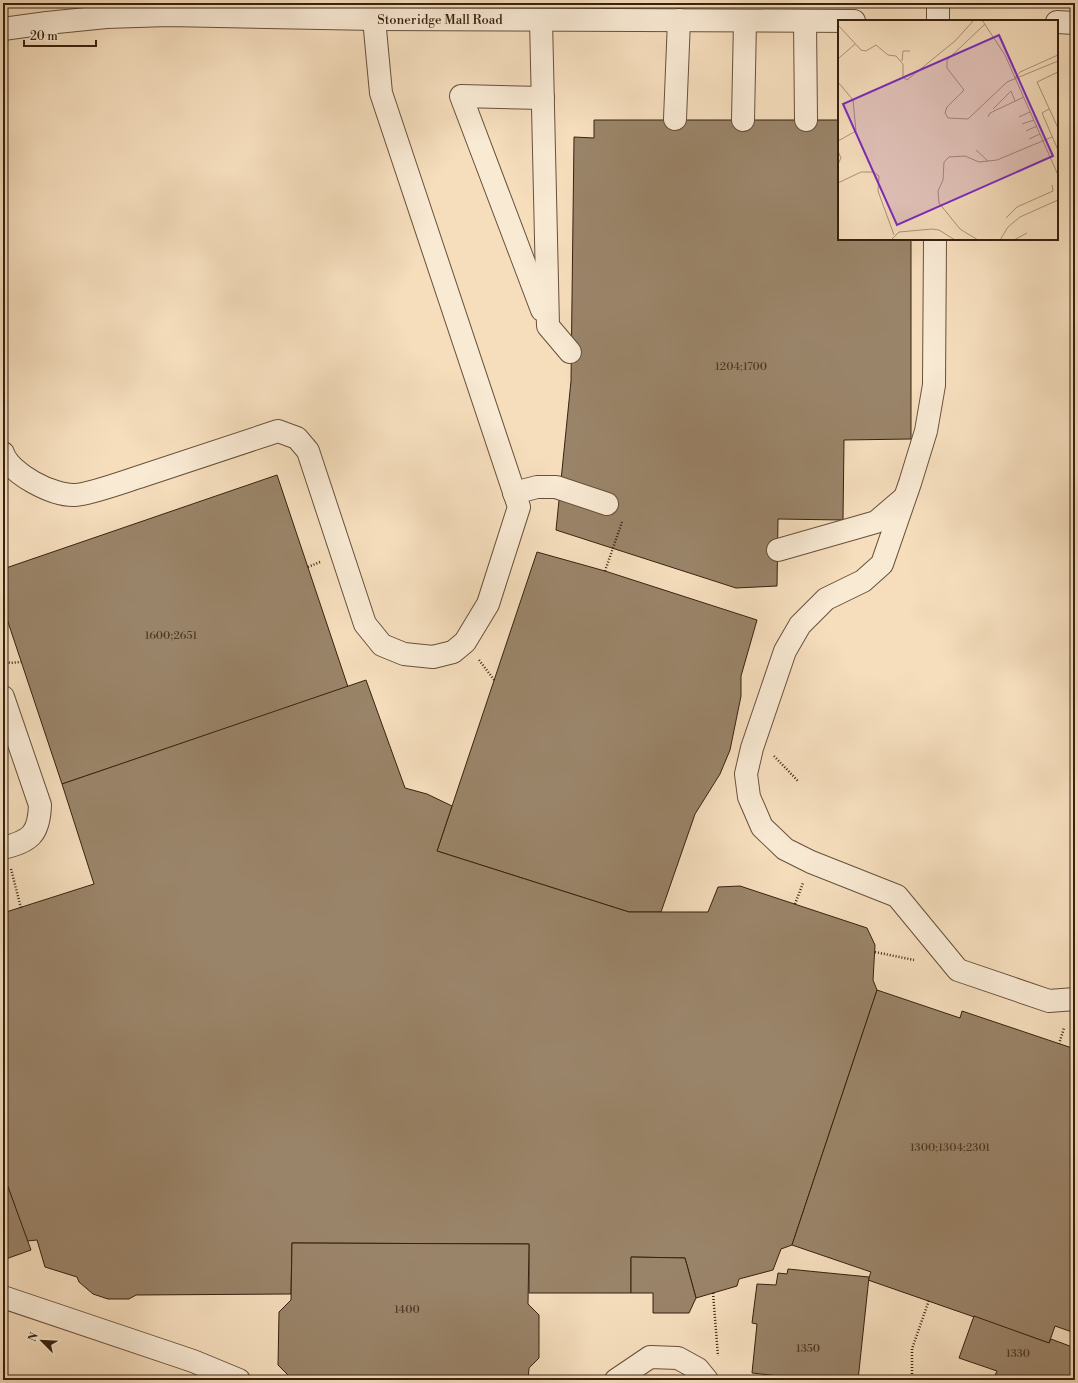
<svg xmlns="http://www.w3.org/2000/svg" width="1078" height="1383" font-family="'Libre Bodoni',serif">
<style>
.building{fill:#9a8469;stroke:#37220f}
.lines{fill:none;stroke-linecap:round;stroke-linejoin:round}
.minor-casing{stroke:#67513a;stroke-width:24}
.path{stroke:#37220f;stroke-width:2.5;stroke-dasharray:1 2;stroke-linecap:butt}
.minor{stroke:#f9ead4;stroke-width:22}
.labels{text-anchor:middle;stroke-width:3;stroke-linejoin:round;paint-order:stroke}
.number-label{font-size:11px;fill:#503a26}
.street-label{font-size:13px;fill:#37220f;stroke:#f9ead4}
.inset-road{fill:none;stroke:#aa9377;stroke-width:1}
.view{fill:#7b2cbf;fill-opacity:0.15;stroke:#7b2cbf;stroke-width:2}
.inset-edge{fill:none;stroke:#37220f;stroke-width:2}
</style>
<rect width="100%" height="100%" fill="#f6debd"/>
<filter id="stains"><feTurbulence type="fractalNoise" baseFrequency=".005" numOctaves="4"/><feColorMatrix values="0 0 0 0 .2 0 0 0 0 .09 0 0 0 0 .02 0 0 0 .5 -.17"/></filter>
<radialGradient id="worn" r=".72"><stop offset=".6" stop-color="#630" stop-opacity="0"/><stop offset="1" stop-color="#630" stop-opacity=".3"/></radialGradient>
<g class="building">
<path d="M 594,120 L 839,120 L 839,239 L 911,239 L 911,439 L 844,440 L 843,520 L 778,519 L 777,586 L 736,588 L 556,530 L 571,381 L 574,137 L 594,138 Z"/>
<path d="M 277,475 L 348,687 L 62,784 L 3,607 L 3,569 Z"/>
<path d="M 537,552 L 605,571 L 757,620 L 741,676 L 741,696 L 730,750 L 720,774 L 695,814 L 661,912 L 629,912 L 437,851 Z"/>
<path d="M 366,680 L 405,788 L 427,794 L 452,806 L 437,851 L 629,912 L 708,912 L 718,887 L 740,886 L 867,928 L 875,945 L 873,980 L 877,990 L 792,1245 L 781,1249 L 773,1270 L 739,1279 L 737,1286 L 696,1298 L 685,1258 L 631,1257 L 631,1293 L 529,1293 L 529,1244 L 292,1243 L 291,1294 L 136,1295 L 129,1299 L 108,1299 L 93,1294 L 79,1282 L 77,1277 L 45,1267 L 37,1240 L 27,1241 L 3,1173 L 3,913 L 94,884 L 62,784 Z"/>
<path d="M 877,990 L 960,1018 L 962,1011 L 1075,1049 L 1075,1333 L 1055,1326 L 1049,1343 L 868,1280 L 871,1272 L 792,1245 Z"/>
<path d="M 3,1173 L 31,1250 L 3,1260 Z"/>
<path d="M 292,1243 L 529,1244 L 528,1304 L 539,1315 L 539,1358 L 529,1368 L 528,1380 L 291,1380 L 291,1378 L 278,1365 L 279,1312 L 291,1300 Z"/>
<path d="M 631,1257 L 685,1258 L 696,1298 L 689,1313 L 653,1313 L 653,1293 L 631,1293 Z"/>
<path d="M 788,1269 L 869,1277 L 858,1380 L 815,1380 L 752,1373 L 757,1324 L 752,1323 L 757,1284 L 776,1285 L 778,1273 L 787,1274 Z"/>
<path d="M 974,1316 L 1049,1343 L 1051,1339 L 1075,1348 L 1075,1380 L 993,1380 L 997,1371 L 959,1358 Z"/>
</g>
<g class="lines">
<defs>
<g id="minor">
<path d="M 541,20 L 548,326 L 570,352"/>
<path d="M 805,21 L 806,120"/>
<path d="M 938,21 L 938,3"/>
<path d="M 1057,22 L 1075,23"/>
<path d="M 3,29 L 47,23 L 106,17 L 168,15 L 374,19 L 854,21"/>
<path d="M 675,119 L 679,20"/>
<path d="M 743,120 L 745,21"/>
<path d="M 935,239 L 934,385 L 926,431 L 910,483 L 882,564 L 863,581 L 826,599 L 800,625 L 785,651 L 752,748 L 746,774 L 749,797 L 762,827 L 785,849 L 811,862 L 897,896 L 958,970 L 1049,1001 L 1075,999"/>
<path d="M 542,310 L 461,96 L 543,98"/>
<path d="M 3,453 C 10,474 53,496 75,495 C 91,494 126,481 142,476 C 187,461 232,446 278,431 L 297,438 L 308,451 L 365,624 L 382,645 L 404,654 L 433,657 L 453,652 L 465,642 L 488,604 L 519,507 L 381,93 L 374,19 L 380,3"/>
<path d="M 514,493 L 537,487 L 556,487 L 607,504"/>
<path d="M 778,550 L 876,522 L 904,498"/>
<path d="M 3,697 L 40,805 C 39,835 30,841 3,848"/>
<path d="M 3,1297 L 193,1361 L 239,1380"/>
<path d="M 616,1380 L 650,1357 L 678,1358 L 698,1369 L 707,1380"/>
</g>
</defs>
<use href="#minor" class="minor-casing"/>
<g class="path">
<path d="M 308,567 L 320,562"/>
<path d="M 605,571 L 622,522"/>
<path d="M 479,660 L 495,681"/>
<path d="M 3,661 L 10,663 L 21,662"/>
<path d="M 774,756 L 798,781"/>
<path d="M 11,869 L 21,908"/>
<path d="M 795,904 L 803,883"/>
<path d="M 875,952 L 914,960"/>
<path d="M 1059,1044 L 1064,1028"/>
<path d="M 713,1293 L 718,1356"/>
<path d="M 912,1380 L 912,1349 L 929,1300"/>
</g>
<use href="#minor" class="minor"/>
</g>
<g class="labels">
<g class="number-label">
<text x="741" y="370">1204;1700</text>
<text x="171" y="639">1600;2651</text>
<text x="950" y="1151">1300;1304;2301</text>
<text x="407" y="1313">1400</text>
<text x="808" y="1352">1350</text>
<text x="1018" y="1357">1330</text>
</g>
<g class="street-label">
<text x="440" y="24">Stoneridge Mall Road</text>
</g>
</g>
<g transform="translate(838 20)">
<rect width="220" height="220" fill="#f6debd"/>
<path class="inset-road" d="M 144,0 L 167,35 L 220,155M 147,4 L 109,40 L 109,48 L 126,70 L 109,87 L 107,93 L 110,98 L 130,99 L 169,62 L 220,41M 0,5 L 23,30 L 28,31 L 38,25 L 50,35 L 58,36 L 65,44 L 65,57 L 69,60 L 117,21 L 136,0M 0,39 L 17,24M 64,41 L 65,31 L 72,31M 220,52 L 199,62 L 220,108M 177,58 L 182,52 L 220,35M 0,62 L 15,80 L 18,111 L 0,121M 155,89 L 173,71 L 177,81M 211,89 L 204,93 L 220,130M 150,97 L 152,93 L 186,77M 181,97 L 192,92M 184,104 L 196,100M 188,111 L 199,106M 191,119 L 202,114M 138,130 L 150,141M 0,131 L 3,138 L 0,144M 0,163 L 23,152 L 35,152 L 41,156 L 40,171 L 56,215M 168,198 L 179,187 L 215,171 L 214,165M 53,220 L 61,212 L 94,209 L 101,210 L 117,220M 140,220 L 122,209 L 101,183 L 100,171 L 105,160 L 106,142 L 111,137 L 127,136 L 141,142 L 159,140 L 214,117M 162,220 L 170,207 L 182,197 L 220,180M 176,220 L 189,213"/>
<path class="view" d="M 161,15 L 215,136 L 59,205 L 5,84 Z"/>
<rect width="220" height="220" class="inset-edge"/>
</g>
<rect width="1078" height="1383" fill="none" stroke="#f6debd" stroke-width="16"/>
<rect x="4" y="4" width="1070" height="1375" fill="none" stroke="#37220f" stroke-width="2"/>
<rect x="8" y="8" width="1062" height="1367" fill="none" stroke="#37220f"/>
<g transform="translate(42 1341) rotate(294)" stroke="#f9ead4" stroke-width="3" paint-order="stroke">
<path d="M0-3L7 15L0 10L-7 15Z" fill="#37220f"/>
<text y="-6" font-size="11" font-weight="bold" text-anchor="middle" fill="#37220f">N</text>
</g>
<path d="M24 40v6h72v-6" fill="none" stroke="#37220f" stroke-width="2"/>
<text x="30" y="40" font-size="12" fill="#37220f" stroke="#f9ead4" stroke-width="3" paint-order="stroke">20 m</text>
<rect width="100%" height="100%" filter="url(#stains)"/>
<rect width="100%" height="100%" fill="url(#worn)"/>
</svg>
